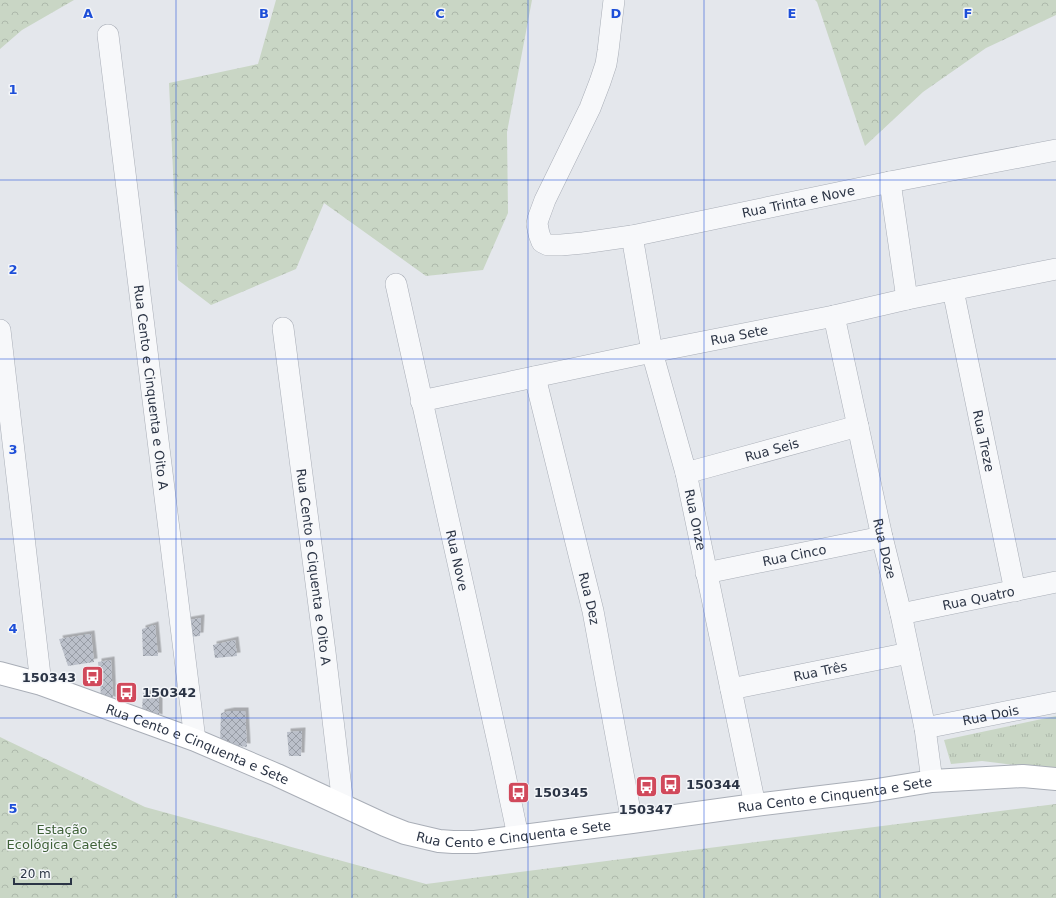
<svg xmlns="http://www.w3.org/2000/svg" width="1056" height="898" font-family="'DejaVu Sans',sans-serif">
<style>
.grass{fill:url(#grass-tufts)}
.forest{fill:url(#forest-crowns)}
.building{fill:url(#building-cross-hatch);filter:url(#shadow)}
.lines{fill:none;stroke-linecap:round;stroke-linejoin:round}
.minor-casing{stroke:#a9aeb7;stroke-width:22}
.secondary-casing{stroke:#a9aeb7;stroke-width:24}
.minor{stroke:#f7f8fa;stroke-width:21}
.secondary{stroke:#fff;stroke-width:22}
.grid{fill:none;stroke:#1d4ed8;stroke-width:1;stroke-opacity:0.55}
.labels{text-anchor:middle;stroke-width:3;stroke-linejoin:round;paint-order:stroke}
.street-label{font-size:13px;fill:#2b3445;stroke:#f4f6f9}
.poi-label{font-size:13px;font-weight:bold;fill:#2b3445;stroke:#f4f6f9;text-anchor:start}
.park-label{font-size:13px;fill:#3f6138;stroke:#f4f6f9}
.grid-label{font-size:13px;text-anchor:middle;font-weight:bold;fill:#1d4ed8;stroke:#f4f6f9;stroke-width:3;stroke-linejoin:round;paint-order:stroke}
</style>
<defs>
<pattern id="grass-tufts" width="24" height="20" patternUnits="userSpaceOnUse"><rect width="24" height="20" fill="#c9d6c5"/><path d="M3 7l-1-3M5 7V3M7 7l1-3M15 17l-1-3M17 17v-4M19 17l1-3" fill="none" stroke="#adb8ab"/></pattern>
<pattern id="forest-crowns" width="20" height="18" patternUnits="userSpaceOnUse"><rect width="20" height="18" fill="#c9d6c5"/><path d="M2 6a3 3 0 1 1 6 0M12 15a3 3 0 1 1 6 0" fill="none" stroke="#adb8ab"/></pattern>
<pattern id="building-cross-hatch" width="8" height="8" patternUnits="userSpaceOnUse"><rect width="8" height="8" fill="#bbc0ca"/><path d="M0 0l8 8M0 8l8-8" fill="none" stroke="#989da6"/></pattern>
<filter id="shadow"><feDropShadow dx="3.5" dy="-3.5" stdDeviation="0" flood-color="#0004"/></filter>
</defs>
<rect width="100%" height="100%" fill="#e4e7ec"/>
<path class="grass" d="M 1056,716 L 1056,770 L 982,761 L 951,764 L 944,740 Z"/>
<g class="forest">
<path d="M 0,0 L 74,0 L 22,30 L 0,49 Z"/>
<path d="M 276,0 L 532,0 L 507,132 L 508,213 L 483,270 L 426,276 L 324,203 L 296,269 L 211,305 L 178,280 L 169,83 L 258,64 Z"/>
<path d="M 815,0 L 1056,0 L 1056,15 L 986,48 L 923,92 L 865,146 L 817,2 Z"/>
<path d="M 0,737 L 145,807 L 426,884 L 1056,804 L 1056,898 L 0,898 Z"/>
</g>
<g class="building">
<path d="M 201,618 L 200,636 L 186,637 L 183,621 Z"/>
<path d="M 155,625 L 158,656 L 143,656 L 142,629 Z"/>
<path d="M 91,634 L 94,662 L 68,666 L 59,639 Z"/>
<path d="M 235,640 L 237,656 L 215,658 L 213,645 Z"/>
<path d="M 111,660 L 113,701 L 101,695 L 98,662 Z"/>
<path d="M 143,693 L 159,696 L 159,718 L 142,712 Z"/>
<path d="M 231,711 L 245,711 L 247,747 L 232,745 L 220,742 L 221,713 Z"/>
<path d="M 302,731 L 301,756 L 289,756 L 287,732 Z"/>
</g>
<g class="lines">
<defs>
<g id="minor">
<path id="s1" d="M 614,0 L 608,51 L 606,64 L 600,82 L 590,108 L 545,200 L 538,219 L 537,224 L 539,234 L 542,242 L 548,245 L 561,245 L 583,243 L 632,236 L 890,182 L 1056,150"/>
<path id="s2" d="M 108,35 L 195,740"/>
<path d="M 890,182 L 907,299"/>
<path id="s3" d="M 632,236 L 652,352 L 686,473 L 755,805"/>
<path id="s4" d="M 396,284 L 501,756 L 518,836"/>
<path id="s5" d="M 953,290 L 1015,591"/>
<path id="s6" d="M 834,316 L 882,537 L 901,614 L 925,728 L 932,781"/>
<path id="s7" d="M 283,328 L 325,652 L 343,805"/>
<path d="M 0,330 L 41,684"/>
<path id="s8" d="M 535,377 L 593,611 L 632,822"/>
<path id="s9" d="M 421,401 L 652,352 L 834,316 L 907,299 L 1056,269"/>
<path id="s10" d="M 686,473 L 858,426"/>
<path id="s11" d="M 706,573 L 882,537"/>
<path id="s12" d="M 901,614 L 1056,582"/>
<path id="s13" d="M 731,689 L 909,653"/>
<path id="s14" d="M 925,728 L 1056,702"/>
</g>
<g id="secondary">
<path id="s15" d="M 0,673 L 41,684 L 195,740 L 277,775 L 385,825 L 405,833 L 439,841 L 453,842 L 475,842 L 632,822 L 755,805 L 871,791 L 932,781 L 1023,776 L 1056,779"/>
</g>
</defs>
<use href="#minor" class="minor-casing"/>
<use href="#secondary" class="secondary-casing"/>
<use href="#minor" class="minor"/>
<use href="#secondary" class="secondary"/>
</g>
<path class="grid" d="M 176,0 L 176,898M 352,0 L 352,898M 528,0 L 528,898M 704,0 L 704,898M 880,0 L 880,898M 0,180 L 1056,180M 0,359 L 1056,359M 0,539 L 1056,539M 0,718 L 1056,718"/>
<defs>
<symbol id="bus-square" viewBox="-11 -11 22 22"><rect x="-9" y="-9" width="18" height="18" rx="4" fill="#d1495b" stroke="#f4f6f9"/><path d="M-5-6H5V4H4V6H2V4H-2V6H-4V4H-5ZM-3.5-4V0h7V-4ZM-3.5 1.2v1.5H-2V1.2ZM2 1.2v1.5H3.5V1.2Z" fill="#fff"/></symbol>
</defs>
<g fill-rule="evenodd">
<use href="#bus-square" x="80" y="664" width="25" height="25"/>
<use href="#bus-square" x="114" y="680" width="25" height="25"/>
<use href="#bus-square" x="658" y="772" width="25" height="25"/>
<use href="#bus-square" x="634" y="774" width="25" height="25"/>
<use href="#bus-square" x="506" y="780" width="25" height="25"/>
</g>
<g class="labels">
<g class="street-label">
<text dy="5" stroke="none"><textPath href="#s1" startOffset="519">Rua Trinta e Nove</textPath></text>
<text dy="5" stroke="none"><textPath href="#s9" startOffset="325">Rua Sete</textPath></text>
<text dy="5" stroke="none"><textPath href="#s2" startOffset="355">Rua Cento e Cinquenta e Oito A</textPath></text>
<text dy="5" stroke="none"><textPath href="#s5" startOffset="154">Rua Treze</textPath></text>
<text dy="5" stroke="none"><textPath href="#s10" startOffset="89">Rua Seis</textPath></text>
<text dy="5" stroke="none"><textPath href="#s3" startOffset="291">Rua Onze</textPath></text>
<text dy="5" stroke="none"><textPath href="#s6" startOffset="238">Rua Doze</textPath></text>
<text dy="5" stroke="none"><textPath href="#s11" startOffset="90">Rua Cinco</textPath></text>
<text dy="5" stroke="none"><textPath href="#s4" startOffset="283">Rua Nove</textPath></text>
<text dy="5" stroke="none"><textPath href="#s7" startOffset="241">Rua Cento e Ciquenta e Oito A</textPath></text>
<text dy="5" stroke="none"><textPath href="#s8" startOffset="228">Rua Dez</textPath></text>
<text dy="5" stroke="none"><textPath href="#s12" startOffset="79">Rua Quatro</textPath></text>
<text dy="5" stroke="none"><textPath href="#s13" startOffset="91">Rua Três</textPath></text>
<text dy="5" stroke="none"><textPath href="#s14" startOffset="67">Rua Dois</textPath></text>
<text dy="5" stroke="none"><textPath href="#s15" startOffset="210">Rua Cento e Cinquenta e Sete</textPath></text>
<text dy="5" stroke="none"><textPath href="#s15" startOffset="870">Rua Cento e Cinquenta e Sete</textPath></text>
<text dy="5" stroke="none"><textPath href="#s15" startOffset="546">Rua Cento e Cinquenta e Sete</textPath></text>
</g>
<g class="poi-label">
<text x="76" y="682" text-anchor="end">150343</text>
<text x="142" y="697">150342</text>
<text x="686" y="789">150344</text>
<text x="534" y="797">150345</text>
<text x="646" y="814" text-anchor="middle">150347</text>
</g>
<g class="park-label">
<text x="62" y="834">Estação<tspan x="62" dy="15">Ecológica Caetés</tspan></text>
</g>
</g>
<g class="grid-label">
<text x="88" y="18">A</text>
<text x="264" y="18">B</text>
<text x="440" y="18">C</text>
<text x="616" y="18">D</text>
<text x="792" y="18">E</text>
<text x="968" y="18">F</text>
<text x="13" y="94">1</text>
<text x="13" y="274">2</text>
<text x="13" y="454">3</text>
<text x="13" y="633">4</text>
<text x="13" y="813">5</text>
</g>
<path d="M14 878v6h57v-6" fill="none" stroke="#2b3445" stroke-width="2"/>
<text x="20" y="878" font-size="12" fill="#2b3445" stroke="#f4f6f9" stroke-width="3" paint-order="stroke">20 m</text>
</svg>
